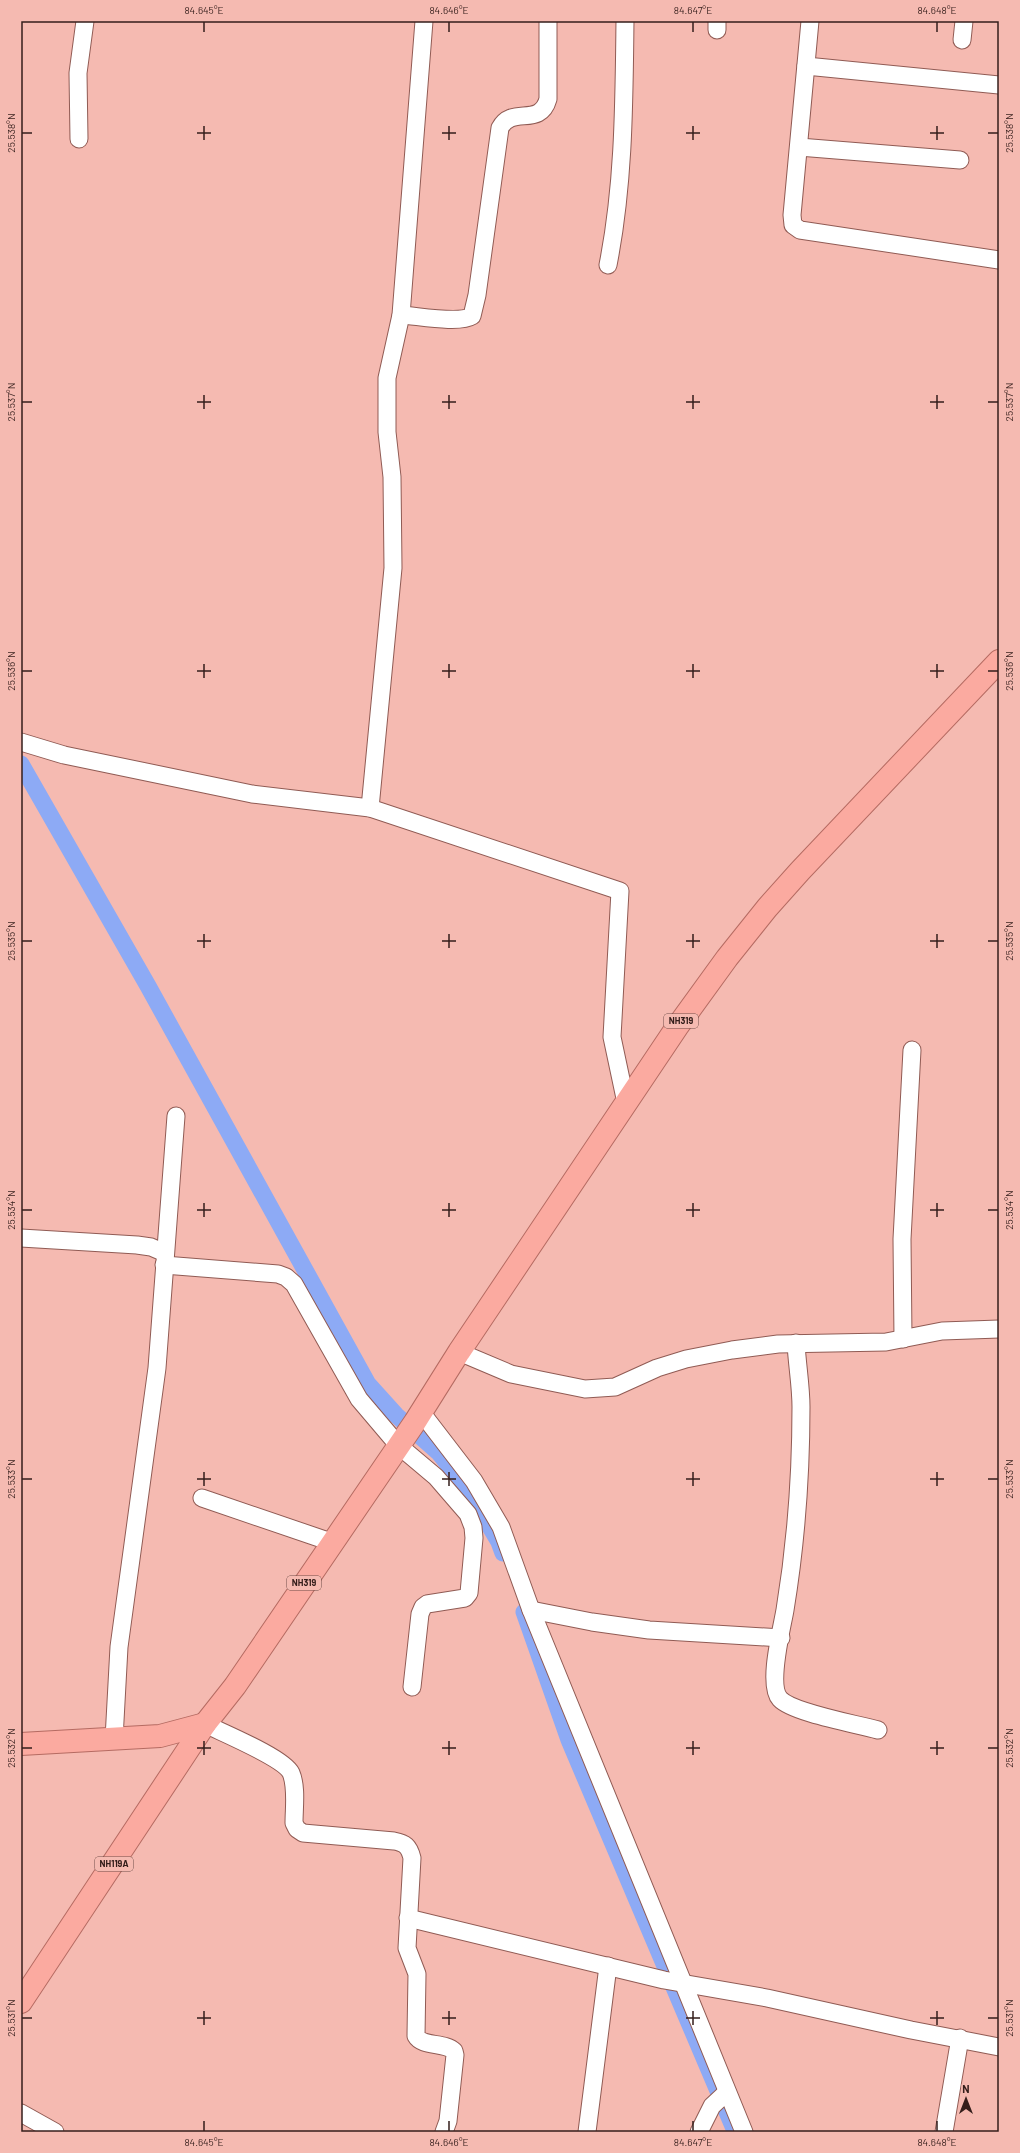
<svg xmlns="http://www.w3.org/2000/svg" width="1020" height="2153" font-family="Barlow,sans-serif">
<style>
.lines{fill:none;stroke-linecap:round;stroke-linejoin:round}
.canal{stroke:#8daaf5;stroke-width:17}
.minor-casing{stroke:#905b54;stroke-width:19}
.trunk-casing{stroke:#b56b62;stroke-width:24}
.minor{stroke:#fff;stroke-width:17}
.trunk{stroke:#fbaaa0;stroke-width:22}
.ticks{fill:none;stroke:#341e1b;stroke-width:1.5}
.labels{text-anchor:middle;stroke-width:3.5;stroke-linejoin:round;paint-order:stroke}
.shield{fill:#f5bab1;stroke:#6e4d48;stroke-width:1}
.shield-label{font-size:9px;font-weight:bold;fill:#341e1b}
.neatline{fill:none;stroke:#341e1b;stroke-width:1.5}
.ticks-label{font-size:10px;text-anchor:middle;fill:#341e1b}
</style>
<rect width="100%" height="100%" fill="#f5bab1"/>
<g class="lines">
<g class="canal">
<path d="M 21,764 L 148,986 L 368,1384 L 396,1415 L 439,1453 L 467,1488 L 499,1542 L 503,1553"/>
<path d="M 524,1612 L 569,1740 L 735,2131"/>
</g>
<defs>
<g id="minor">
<path d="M 810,21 L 792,215 L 793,225 L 800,230 L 999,260"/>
<path d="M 717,30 L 717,21"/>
<path d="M 962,40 L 964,21"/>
<path d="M 806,66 L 999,85"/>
<path d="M 79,139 L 78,73 L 85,21"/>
<path d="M 799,147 L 960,160"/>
<path d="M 608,265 C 624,184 624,103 625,21"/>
<path d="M 401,315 C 418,316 459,324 472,316 L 477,295 L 500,128 C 512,105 540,128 548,99 L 548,21"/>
<path d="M 21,742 L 64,755 L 252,794 L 370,808 L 620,891 L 612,1037 L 626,1103"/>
<path d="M 370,808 L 393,568 L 392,477 L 387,432 L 387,378 L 401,315 L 424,21"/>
<path d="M 21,1238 L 137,1245 L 151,1247 L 165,1253"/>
<path d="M 164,1265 L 278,1274 L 286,1277 L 294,1284 L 359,1399 L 398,1445 L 436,1477 L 468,1514 L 473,1527 L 474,1538 L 469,1593 L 465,1598 L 427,1604 L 423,1607 L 420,1614 L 412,1687"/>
<path d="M 903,1339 L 902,1239 L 912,1050"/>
<path d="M 796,1343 C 797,1364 801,1386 801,1407 C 801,1475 796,1543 785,1610 C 782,1628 767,1685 780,1699 C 793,1713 857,1724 878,1730"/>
<path d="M 459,1352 L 511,1374 L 585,1389 L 615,1387 L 657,1368 L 686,1359 L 732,1350 L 778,1344 L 886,1342 L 942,1331 L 999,1329"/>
<path d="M 421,1412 L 474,1481 L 501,1527 L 531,1610 L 744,2132"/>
<path d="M 202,1498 L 331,1542"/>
<path d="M 531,1610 L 592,1622 L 649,1630 L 781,1638"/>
<path d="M 205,1724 C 223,1733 284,1758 291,1773 C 297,1787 294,1808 294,1823 L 297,1829 L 303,1833 L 394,1841 C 405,1843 409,1846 412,1858 L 407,1948 L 417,1974 L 416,2036 C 422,2047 445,2042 454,2051 L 455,2055 L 448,2121 L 444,2132"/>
<path d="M 114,1739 L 119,1647 L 157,1368 L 176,1116"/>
<path d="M 408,1918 L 664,1980 L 767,1998 L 911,2030 L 999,2047"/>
<path d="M 21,2113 L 55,2132"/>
<path d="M 587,2132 L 608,1966"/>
<path d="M 699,2132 L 712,2106 L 727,2092"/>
<path d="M 944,2132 L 960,2038"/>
</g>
<g id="trunk">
<path d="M 21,1744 L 160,1736 L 205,1724"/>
<path d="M 21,2002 L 205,1724 L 235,1686 L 415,1422 L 459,1352 L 677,1027 L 727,958 L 767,908 L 800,871 L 999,661"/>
</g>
</defs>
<use href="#minor" class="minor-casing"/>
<use href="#trunk" class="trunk-casing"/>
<use href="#minor" class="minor"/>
<use href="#trunk" class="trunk"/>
</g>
<path class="ticks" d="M 204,22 L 204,32M 449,22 L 449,32M 693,22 L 693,32M 937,22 L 937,32M 204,126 L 204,140M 449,126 L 449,140M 693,126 L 693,140M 937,126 L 937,140M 22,133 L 32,133M 197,133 L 211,133M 442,133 L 456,133M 686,133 L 700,133M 930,133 L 944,133M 988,133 L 998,133M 204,395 L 204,409M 449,395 L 449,409M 693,395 L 693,409M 937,395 L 937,409M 22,402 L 32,402M 197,402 L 211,402M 442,402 L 456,402M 686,402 L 700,402M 930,402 L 944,402M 988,402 L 998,402M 204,664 L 204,678M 449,664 L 449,678M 693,664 L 693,678M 937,664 L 937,678M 22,671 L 32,671M 197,671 L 211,671M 442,671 L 456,671M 686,671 L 700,671M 930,671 L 944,671M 988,671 L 998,671M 204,934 L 204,948M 449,934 L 449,948M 693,934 L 693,948M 937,934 L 937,948M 22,941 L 32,941M 197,941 L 211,941M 442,941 L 456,941M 686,941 L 700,941M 930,941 L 944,941M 988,941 L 998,941M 204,1203 L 204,1217M 449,1203 L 449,1217M 693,1203 L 693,1217M 937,1203 L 937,1217M 22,1210 L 32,1210M 197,1210 L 211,1210M 442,1210 L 456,1210M 686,1210 L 700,1210M 930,1210 L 944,1210M 988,1210 L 998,1210M 204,1472 L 204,1486M 449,1472 L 449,1486M 693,1472 L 693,1486M 937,1472 L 937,1486M 22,1479 L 32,1479M 197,1479 L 211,1479M 442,1479 L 456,1479M 686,1479 L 700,1479M 930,1479 L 944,1479M 988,1479 L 998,1479M 204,1741 L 204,1755M 449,1741 L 449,1755M 693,1741 L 693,1755M 937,1741 L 937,1755M 22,1748 L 32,1748M 197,1748 L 211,1748M 442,1748 L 456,1748M 686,1748 L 700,1748M 930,1748 L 944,1748M 988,1748 L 998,1748M 204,2011 L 204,2025M 449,2011 L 449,2025M 693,2011 L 693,2025M 937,2011 L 937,2025M 22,2018 L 32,2018M 197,2018 L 211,2018M 442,2018 L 456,2018M 686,2018 L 700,2018M 930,2018 L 944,2018M 988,2018 L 998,2018M 204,2121 L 204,2131M 449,2121 L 449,2131M 693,2121 L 693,2131M 937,2121 L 937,2131"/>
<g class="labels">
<g class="shield">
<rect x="664" y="1014" width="34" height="14" rx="3"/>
<rect x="287" y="1576" width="34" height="14" rx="3"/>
<rect x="95" y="1857" width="38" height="14" rx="3"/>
</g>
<g class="shield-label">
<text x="681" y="1024">NH319</text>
<text x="304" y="1586">NH319</text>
<text x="114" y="1867">NH119A</text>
</g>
</g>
<rect width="1020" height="2153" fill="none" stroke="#f5bab1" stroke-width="44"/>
<g transform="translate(966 2099)" stroke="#f5bab1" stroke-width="3" paint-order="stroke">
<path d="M0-3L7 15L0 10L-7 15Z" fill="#341e1b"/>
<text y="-6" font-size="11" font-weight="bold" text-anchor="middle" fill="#341e1b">N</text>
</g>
<rect x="22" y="22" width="976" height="2109" class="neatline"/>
<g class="ticks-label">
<text x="204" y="14">84.645°E</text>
<text x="449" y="14">84.646°E</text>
<text x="693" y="14">84.647°E</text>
<text x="937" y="14">84.648°E</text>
<text transform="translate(11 133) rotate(-90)" y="4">25.538°N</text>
<text transform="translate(1009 133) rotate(-90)" y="4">25.538°N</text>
<text transform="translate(11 402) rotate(-90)" y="4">25.537°N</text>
<text transform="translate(1009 402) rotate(-90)" y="4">25.537°N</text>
<text transform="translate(11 671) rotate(-90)" y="4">25.536°N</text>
<text transform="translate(1009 671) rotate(-90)" y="4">25.536°N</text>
<text transform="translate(11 941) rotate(-90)" y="4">25.535°N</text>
<text transform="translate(1009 941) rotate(-90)" y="4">25.535°N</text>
<text transform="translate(11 1210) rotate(-90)" y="4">25.534°N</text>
<text transform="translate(1009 1210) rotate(-90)" y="4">25.534°N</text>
<text transform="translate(11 1479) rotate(-90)" y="4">25.533°N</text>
<text transform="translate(1009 1479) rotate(-90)" y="4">25.533°N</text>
<text transform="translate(11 1748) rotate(-90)" y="4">25.532°N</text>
<text transform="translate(1009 1748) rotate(-90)" y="4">25.532°N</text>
<text transform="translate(11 2018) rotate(-90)" y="4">25.531°N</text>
<text transform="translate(1009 2018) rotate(-90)" y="4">25.531°N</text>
<text x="204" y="2146">84.645°E</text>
<text x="449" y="2146">84.646°E</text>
<text x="693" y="2146">84.647°E</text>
<text x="937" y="2146">84.648°E</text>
</g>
</svg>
